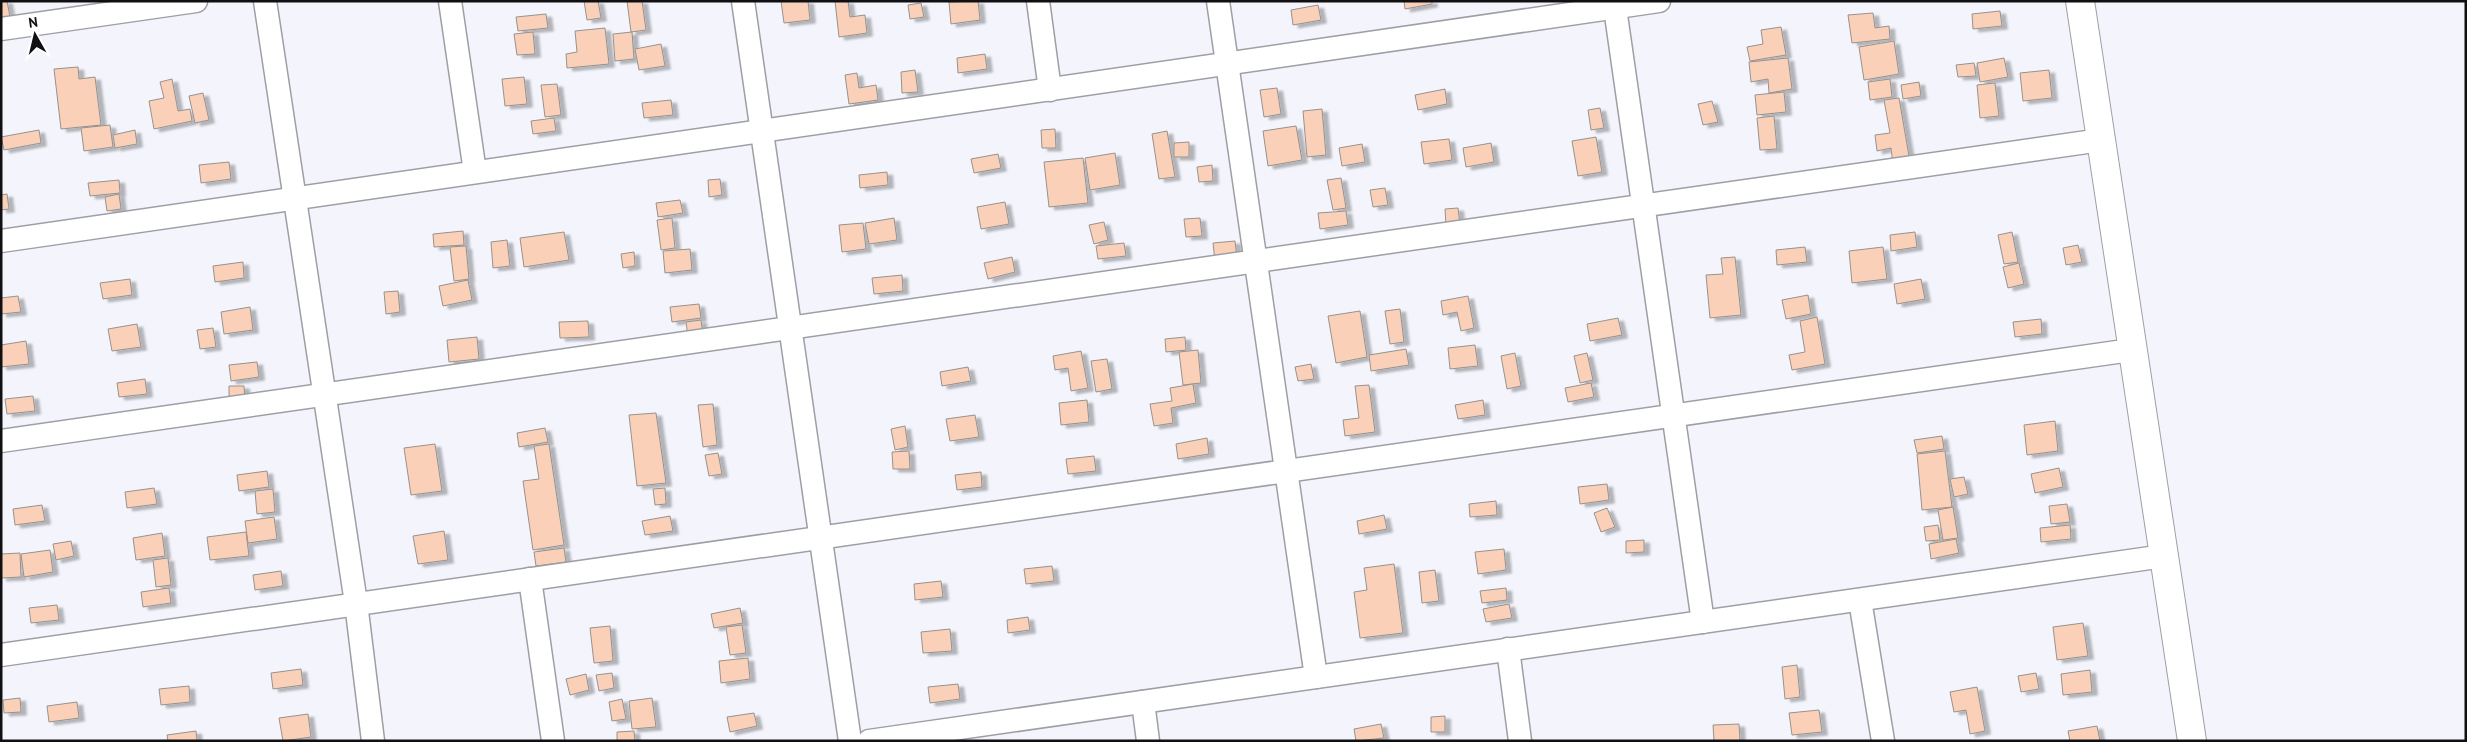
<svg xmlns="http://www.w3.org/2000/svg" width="2467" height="742" font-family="'PT Sans',sans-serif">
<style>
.building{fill:#fad1b8;stroke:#97918d;filter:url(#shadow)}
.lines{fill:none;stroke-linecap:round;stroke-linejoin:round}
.minor-casing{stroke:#9e9fa5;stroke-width:25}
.tertiary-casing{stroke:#9e9fa5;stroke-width:30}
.minor{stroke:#fff;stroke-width:22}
.tertiary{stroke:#fff;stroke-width:28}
</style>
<defs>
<filter id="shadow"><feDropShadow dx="5.5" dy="3" stdDeviation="1" flood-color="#0004"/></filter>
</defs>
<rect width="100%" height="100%" fill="#f4f5fc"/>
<g class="building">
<path d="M 1,1 L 7,1 L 10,17 L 1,18 Z"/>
<path d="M 584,1 L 598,1 L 601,18 L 587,20 Z"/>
<path d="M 627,1 L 642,1 L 646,30 L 631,32 Z"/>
<path d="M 781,1 L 808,1 L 810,20 L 784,23 Z"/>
<path d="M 835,1 L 848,1 L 850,17 L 865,15 L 867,33 L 839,37 Z"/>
<path d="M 978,1 L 980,20 L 951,24 L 949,2 Z"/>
<path d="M 1404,1 L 1432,1 L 1432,4 L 1405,9 Z"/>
<path d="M 921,3 L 924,17 L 910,19 L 908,5 Z"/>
<path d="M 1318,5 L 1321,20 L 1293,25 L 1291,10 Z"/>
<path d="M 2000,11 L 2002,26 L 1973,29 L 1972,14 Z"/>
<path d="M 1873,13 L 1875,28 L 1889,26 L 1890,39 L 1852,43 L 1848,15 Z"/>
<path d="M 546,14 L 548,28 L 518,31 L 516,17 Z"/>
<path d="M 1781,27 L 1786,55 L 1750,61 L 1747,47 L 1763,44 L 1761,30 Z"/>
<path d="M 605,28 L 609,64 L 567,68 L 566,54 L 577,52 L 575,31 Z"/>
<path d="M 533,32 L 535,54 L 517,55 L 514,34 Z"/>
<path d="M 632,32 L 634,59 L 615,61 L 613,34 Z"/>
<path d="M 1894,41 L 1899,74 L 1864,80 L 1859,47 Z"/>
<path d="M 661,44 L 665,66 L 639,70 L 635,49 Z"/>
<path d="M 985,54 L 987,69 L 958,73 L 957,58 Z"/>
<path d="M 1788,58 L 1792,89 L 1769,93 L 1768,79 L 1751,82 L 1749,62 Z"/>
<path d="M 2004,58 L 2008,77 L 1980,82 L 1977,63 Z"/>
<path d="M 1974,63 L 1976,76 L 1958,77 L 1956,65 Z"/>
<path d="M 78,67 L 79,79 L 95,77 L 101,125 L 61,129 L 54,69 Z"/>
<path d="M 915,70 L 918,92 L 902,93 L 901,72 Z"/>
<path d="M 2049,70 L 2052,98 L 2023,101 L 2020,73 Z"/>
<path d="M 857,73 L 859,88 L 876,85 L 878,100 L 849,104 L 845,75 Z"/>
<path d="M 524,77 L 527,104 L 505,106 L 502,79 Z"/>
<path d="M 172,79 L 178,111 L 190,109 L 192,121 L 154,129 L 149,101 L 164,98 L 160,82 Z"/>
<path d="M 1890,79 L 1892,97 L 1870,100 L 1868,82 Z"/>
<path d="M 1919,82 L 1921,96 L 1903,99 L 1901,85 Z"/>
<path d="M 1995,83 L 1999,116 L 1980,118 L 1977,85 Z"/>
<path d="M 557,84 L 561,115 L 545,117 L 541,85 Z"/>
<path d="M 1277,88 L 1281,114 L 1264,117 L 1260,90 Z"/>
<path d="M 1445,89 L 1447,104 L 1418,110 L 1415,95 Z"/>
<path d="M 1784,92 L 1786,112 L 1757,115 L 1755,95 Z"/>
<path d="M 203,93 L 209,120 L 195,123 L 189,96 Z"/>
<path d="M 1899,98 L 1910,162 L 1893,165 L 1891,148 L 1877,151 L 1875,135 L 1890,133 L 1884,100 Z"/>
<path d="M 671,100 L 673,115 L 644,118 L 642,103 Z"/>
<path d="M 1712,101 L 1718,122 L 1703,125 L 1698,104 Z"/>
<path d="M 1600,108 L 1604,128 L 1591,130 L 1588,110 Z"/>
<path d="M 1322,109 L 1326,155 L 1307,157 L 1303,111 Z"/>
<path d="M 1774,116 L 1777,149 L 1760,150 L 1757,118 Z"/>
<path d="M 554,118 L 556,131 L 533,134 L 531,121 Z"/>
<path d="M 110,125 L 113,147 L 84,151 L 81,128 Z"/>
<path d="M 1296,126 L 1302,160 L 1268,166 L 1263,131 Z"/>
<path d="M 1055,129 L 1056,148 L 1042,148 L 1041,130 Z"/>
<path d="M 39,130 L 41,143 L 4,150 L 1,137 Z"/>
<path d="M 135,130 L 137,144 L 115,148 L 113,135 Z"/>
<path d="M 1167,131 L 1175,177 L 1159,179 L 1152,134 Z"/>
<path d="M 1596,137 L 1602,172 L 1578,176 L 1572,141 Z"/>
<path d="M 1449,139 L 1452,160 L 1424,164 L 1421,142 Z"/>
<path d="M 1189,142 L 1189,157 L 1174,157 L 1174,143 Z"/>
<path d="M 1491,143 L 1494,162 L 1466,167 L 1463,148 Z"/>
<path d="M 1362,144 L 1365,162 L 1342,166 L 1339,148 Z"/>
<path d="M 1115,153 L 1120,185 L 1090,190 L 1085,158 Z"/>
<path d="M 998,154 L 1001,168 L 974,173 L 971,159 Z"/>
<path d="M 1083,158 L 1088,203 L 1049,207 L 1044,162 Z"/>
<path d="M 229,162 L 231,179 L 201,183 L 199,165 Z"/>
<path d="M 1212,165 L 1213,181 L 1199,182 L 1197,167 Z"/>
<path d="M 887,172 L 888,185 L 860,188 L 859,175 Z"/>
<path d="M 1341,178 L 1346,208 L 1333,210 L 1327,180 Z"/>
<path d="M 720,179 L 722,195 L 709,197 L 708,180 Z"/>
<path d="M 119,180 L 120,193 L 90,196 L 88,183 Z"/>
<path d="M 1385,188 L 1388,205 L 1373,207 L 1370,190 Z"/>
<path d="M 7,194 L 9,209 L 1,210 L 1,195 Z"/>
<path d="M 119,194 L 121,209 L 107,211 L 105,197 Z"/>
<path d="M 680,200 L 683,213 L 658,217 L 656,203 Z"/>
<path d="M 1005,202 L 1009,224 L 981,229 L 977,207 Z"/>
<path d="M 1458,208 L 1460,225 L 1446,226 L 1445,209 Z"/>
<path d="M 1346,211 L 1348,225 L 1320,229 L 1318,213 Z"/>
<path d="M 672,218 L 675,248 L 661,250 L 657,220 Z"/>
<path d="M 894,218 L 897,240 L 869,244 L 865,223 Z"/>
<path d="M 1200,218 L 1202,236 L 1186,237 L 1184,219 Z"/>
<path d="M 1104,222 L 1108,240 L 1094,244 L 1089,225 Z"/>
<path d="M 863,223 L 866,249 L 842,252 L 839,225 Z"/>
<path d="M 463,231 L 464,245 L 434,247 L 433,234 Z"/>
<path d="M 564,232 L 569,260 L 524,267 L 520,238 Z"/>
<path d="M 1915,232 L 1917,247 L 1891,251 L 1890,235 Z"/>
<path d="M 2012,232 L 2018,262 L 2004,264 L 1998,235 Z"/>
<path d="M 507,240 L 510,266 L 493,268 L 491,242 Z"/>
<path d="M 1235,241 L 1237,259 L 1215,261 L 1213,243 Z"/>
<path d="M 1124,243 L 1126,256 L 1098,259 L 1096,246 Z"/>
<path d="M 2078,245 L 2082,262 L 2066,265 L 2063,248 Z"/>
<path d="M 466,246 L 469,279 L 454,281 L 450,247 Z"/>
<path d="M 1805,247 L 1807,262 L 1777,265 L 1776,250 Z"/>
<path d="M 1883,247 L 1887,279 L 1852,283 L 1849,251 Z"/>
<path d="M 690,249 L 692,270 L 665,273 L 663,251 Z"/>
<path d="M 634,252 L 635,266 L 623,268 L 621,254 Z"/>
<path d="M 1012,257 L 1015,272 L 988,279 L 984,263 Z"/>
<path d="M 1735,257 L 1741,315 L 1710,318 L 1706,275 L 1723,274 L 1721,258 Z"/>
<path d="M 243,262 L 244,278 L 215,282 L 213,266 Z"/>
<path d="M 2019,263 L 2024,284 L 2008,288 L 2003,267 Z"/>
<path d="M 902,275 L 903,291 L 874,294 L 872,278 Z"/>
<path d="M 130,279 L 132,295 L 103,299 L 100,283 Z"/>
<path d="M 1921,279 L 1925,299 L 1897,304 L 1894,284 Z"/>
<path d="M 468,280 L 472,300 L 443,306 L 439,286 Z"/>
<path d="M 398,291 L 400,312 L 386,314 L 384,292 Z"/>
<path d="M 1808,295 L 1811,314 L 1786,319 L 1782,300 Z"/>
<path d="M 18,296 L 21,312 L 1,314 L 1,298 Z"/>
<path d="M 1468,296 L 1474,328 L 1461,331 L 1457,312 L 1443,315 L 1441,301 Z"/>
<path d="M 699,304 L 701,318 L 672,322 L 670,307 Z"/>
<path d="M 250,307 L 253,330 L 224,334 L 221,312 Z"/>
<path d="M 1400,309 L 1404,342 L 1390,344 L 1385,311 Z"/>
<path d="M 1360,311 L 1367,357 L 1336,363 L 1328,316 Z"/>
<path d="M 1817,317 L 1825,364 L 1792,370 L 1789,355 L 1805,352 L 1800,321 Z"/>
<path d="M 1618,318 L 1622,335 L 1590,341 L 1587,324 Z"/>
<path d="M 2041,319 L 2042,334 L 2015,337 L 2013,322 Z"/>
<path d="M 701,320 L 703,335 L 688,337 L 686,322 Z"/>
<path d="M 588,321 L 589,337 L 560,338 L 559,322 Z"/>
<path d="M 137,324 L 141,347 L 112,351 L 108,329 Z"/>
<path d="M 213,328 L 216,347 L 200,349 L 197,330 Z"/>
<path d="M 477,337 L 479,359 L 449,362 L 447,340 Z"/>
<path d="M 1185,337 L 1186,350 L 1166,352 L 1165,339 Z"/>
<path d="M 26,341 L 29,364 L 1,367 L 1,345 Z"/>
<path d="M 1475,345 L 1478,366 L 1450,369 L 1448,348 Z"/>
<path d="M 1406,349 L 1409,365 L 1371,371 L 1369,355 Z"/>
<path d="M 1198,350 L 1201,383 L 1183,385 L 1179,352 Z"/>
<path d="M 1081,351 L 1088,388 L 1071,391 L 1068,368 L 1055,370 L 1053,356 Z"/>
<path d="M 1515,353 L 1521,386 L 1507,389 L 1501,356 Z"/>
<path d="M 1587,353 L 1593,380 L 1580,383 L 1574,356 Z"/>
<path d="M 1107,359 L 1112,389 L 1096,392 L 1091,361 Z"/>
<path d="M 257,362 L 259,377 L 231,381 L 229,365 Z"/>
<path d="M 1311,364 L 1314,379 L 1298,381 L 1295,367 Z"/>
<path d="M 968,367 L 971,381 L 942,386 L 940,372 Z"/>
<path d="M 145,379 L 147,394 L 119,397 L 117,383 Z"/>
<path d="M 1591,383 L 1594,397 L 1568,402 L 1565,388 Z"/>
<path d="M 1193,384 L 1196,403 L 1171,408 L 1173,423 L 1154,426 L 1150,404 L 1172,401 L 1170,388 Z"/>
<path d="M 1369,385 L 1375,432 L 1345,436 L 1343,420 L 1359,418 L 1355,386 Z"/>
<path d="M 229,386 L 244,386 L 245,401 L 229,402 Z"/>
<path d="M 33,396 L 35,411 L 7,414 L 5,399 Z"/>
<path d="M 1087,400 L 1089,422 L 1061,425 L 1059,403 Z"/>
<path d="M 1483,400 L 1485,415 L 1458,419 L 1455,405 Z"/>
<path d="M 713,404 L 717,445 L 703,447 L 698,405 Z"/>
<path d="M 656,413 L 666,483 L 637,486 L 629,415 Z"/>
<path d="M 975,415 L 979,437 L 950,441 L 946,419 Z"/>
<path d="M 2055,421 L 2058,451 L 2027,455 L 2024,425 Z"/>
<path d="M 905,426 L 908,447 L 895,450 L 891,429 Z"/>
<path d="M 545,428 L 548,442 L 519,447 L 517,433 Z"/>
<path d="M 1942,436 L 1944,449 L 1917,453 L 1914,440 Z"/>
<path d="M 1207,438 L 1209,454 L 1178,459 L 1176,444 Z"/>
<path d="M 435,444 L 442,491 L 411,495 L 404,448 Z"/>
<path d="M 549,444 L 564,545 L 533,550 L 523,481 L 539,479 L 534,446 Z"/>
<path d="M 909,451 L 910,469 L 893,469 L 892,452 Z"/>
<path d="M 1945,451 L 1952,507 L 1922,510 L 1917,454 Z"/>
<path d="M 718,453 L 722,474 L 709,476 L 705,455 Z"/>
<path d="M 1094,456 L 1096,471 L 1068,474 L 1066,459 Z"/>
<path d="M 2059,468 L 2063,487 L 2035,493 L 2031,474 Z"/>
<path d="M 267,471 L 269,487 L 239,491 L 237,475 Z"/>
<path d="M 981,472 L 982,487 L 957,490 L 955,475 Z"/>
<path d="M 1964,477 L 1968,494 L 1954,497 L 1950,479 Z"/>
<path d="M 1607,484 L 1609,500 L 1580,504 L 1578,487 Z"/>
<path d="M 154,488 L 157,504 L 127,508 L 125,492 Z"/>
<path d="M 665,488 L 666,504 L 655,505 L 653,489 Z"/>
<path d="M 273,489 L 275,512 L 257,514 L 255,491 Z"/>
<path d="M 1496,501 L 1497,515 L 1470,517 L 1469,504 Z"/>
<path d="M 2067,504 L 2070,522 L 2051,524 L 2049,506 Z"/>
<path d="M 42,505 L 45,521 L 15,525 L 13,509 Z"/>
<path d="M 1953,507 L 1958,538 L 1943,540 L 1938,510 Z"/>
<path d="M 1607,508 L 1615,527 L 1601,532 L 1594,513 Z"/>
<path d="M 1384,515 L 1387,529 L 1359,534 L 1357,521 Z"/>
<path d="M 670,516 L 673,531 L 645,535 L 642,521 Z"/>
<path d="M 274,517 L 277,539 L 248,543 L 245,521 Z"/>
<path d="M 1938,525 L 1940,540 L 1926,541 L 1924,527 Z"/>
<path d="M 2070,525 L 2071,539 L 2041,542 L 2040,528 Z"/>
<path d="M 444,531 L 448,560 L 418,564 L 413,536 Z"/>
<path d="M 246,532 L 249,556 L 210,560 L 207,537 Z"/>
<path d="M 162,533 L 165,556 L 136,560 L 133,538 Z"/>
<path d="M 1956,539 L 1959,553 L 1931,559 L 1929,544 Z"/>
<path d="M 1644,540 L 1644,552 L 1626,553 L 1626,541 Z"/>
<path d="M 71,541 L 74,556 L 56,560 L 53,544 Z"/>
<path d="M 564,548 L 566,562 L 536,566 L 534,552 Z"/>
<path d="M 1504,549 L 1506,570 L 1478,574 L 1475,552 Z"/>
<path d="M 50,550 L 53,572 L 24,577 L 21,554 Z"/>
<path d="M 20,553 L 21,577 L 1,578 L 1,554 Z"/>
<path d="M 168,558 L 171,585 L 156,587 L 153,560 Z"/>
<path d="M 1394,564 L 1403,633 L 1360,638 L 1354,592 L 1367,590 L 1364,568 Z"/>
<path d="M 1052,566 L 1054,581 L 1026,584 L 1024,569 Z"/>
<path d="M 1435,570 L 1439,601 L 1422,603 L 1419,572 Z"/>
<path d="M 281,571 L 283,586 L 255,590 L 253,575 Z"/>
<path d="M 941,581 L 943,597 L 915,600 L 914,584 Z"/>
<path d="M 169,588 L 171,603 L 143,607 L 141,592 Z"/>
<path d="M 1506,588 L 1507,600 L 1482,603 L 1480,591 Z"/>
<path d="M 1509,604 L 1512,618 L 1486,622 L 1483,609 Z"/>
<path d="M 57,605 L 59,620 L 31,623 L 29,608 Z"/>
<path d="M 740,608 L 743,623 L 714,628 L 711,614 Z"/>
<path d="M 1028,617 L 1030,630 L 1008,633 L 1007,620 Z"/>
<path d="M 2083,623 L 2088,656 L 2057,660 L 2053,627 Z"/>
<path d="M 742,625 L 746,653 L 730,655 L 726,627 Z"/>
<path d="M 610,626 L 613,661 L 594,663 L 590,628 Z"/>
<path d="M 950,629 L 952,651 L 923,653 L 921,632 Z"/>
<path d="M 748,658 L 750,679 L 721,683 L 719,661 Z"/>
<path d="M 1797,665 L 1800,697 L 1785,699 L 1782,667 Z"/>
<path d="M 301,669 L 303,685 L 273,689 L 271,673 Z"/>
<path d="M 2090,670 L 2092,692 L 2063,695 L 2061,674 Z"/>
<path d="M 612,673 L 614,688 L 599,691 L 596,675 Z"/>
<path d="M 2036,673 L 2039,689 L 2021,692 L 2018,676 Z"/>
<path d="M 586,674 L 589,690 L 570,695 L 566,679 Z"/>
<path d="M 958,684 L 960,699 L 930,703 L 928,687 Z"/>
<path d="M 189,686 L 190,702 L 161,705 L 159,689 Z"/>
<path d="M 1977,687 L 1985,731 L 1970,734 L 1966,710 L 1954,712 L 1950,692 Z"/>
<path d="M 20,698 L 21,712 L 4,713 L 3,700 Z"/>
<path d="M 652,698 L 656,727 L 632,729 L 629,701 Z"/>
<path d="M 622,699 L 626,719 L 612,721 L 609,702 Z"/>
<path d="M 77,702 L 79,718 L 49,722 L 47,706 Z"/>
<path d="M 1819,710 L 1822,732 L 1792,735 L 1789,713 Z"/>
<path d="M 754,713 L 757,726 L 730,732 L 727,717 Z"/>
<path d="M 308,714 L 311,737 L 283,741 L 279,718 Z"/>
<path d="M 1445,716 L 1445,732 L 1431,732 L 1431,717 Z"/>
<path d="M 1381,724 L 1384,738 L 1356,741 L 1354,729 Z"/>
<path d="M 1739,724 L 1740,741 L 1714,741 L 1713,725 Z"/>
<path d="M 2097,726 L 2100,741 L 2070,741 L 2068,731 Z"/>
<path d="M 196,731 L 197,741 L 168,741 L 167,735 Z"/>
<path d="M 634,731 L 635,741 L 617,741 L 617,732 Z"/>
</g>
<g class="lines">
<defs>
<g id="minor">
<path d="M 265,1 L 356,603 L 373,741"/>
<path d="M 450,1 L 475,172"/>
<path d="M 743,1 L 850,741"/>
<path d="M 1038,1 L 1050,90"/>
<path d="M 1218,1 L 1316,677"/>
<path d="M 1614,1 L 1703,622"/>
<path d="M 1,29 L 196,1"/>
<path d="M 1,241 L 1659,1"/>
<path d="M 1,441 L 2101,140"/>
<path d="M 530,579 L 553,741"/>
<path d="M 1860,600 L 1883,741"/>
<path d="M 1508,649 L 1520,741"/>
<path d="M 1,655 L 2131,350"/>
<path d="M 1143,702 L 1148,741"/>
<path d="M 869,741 L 2164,556"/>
</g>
<path id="tertiary" d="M 2080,1 L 2192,741"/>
</defs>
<use href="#minor" class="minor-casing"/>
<use href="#tertiary" class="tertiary-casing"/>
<use href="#minor" class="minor"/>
<use href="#tertiary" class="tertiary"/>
</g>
<rect width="2467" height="742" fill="none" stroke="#101012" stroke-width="5"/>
<g transform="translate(35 35) rotate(352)" stroke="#ffffff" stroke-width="4" paint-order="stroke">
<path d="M0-4L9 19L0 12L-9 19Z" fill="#101012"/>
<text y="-8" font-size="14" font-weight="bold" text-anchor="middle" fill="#101012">N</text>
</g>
</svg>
